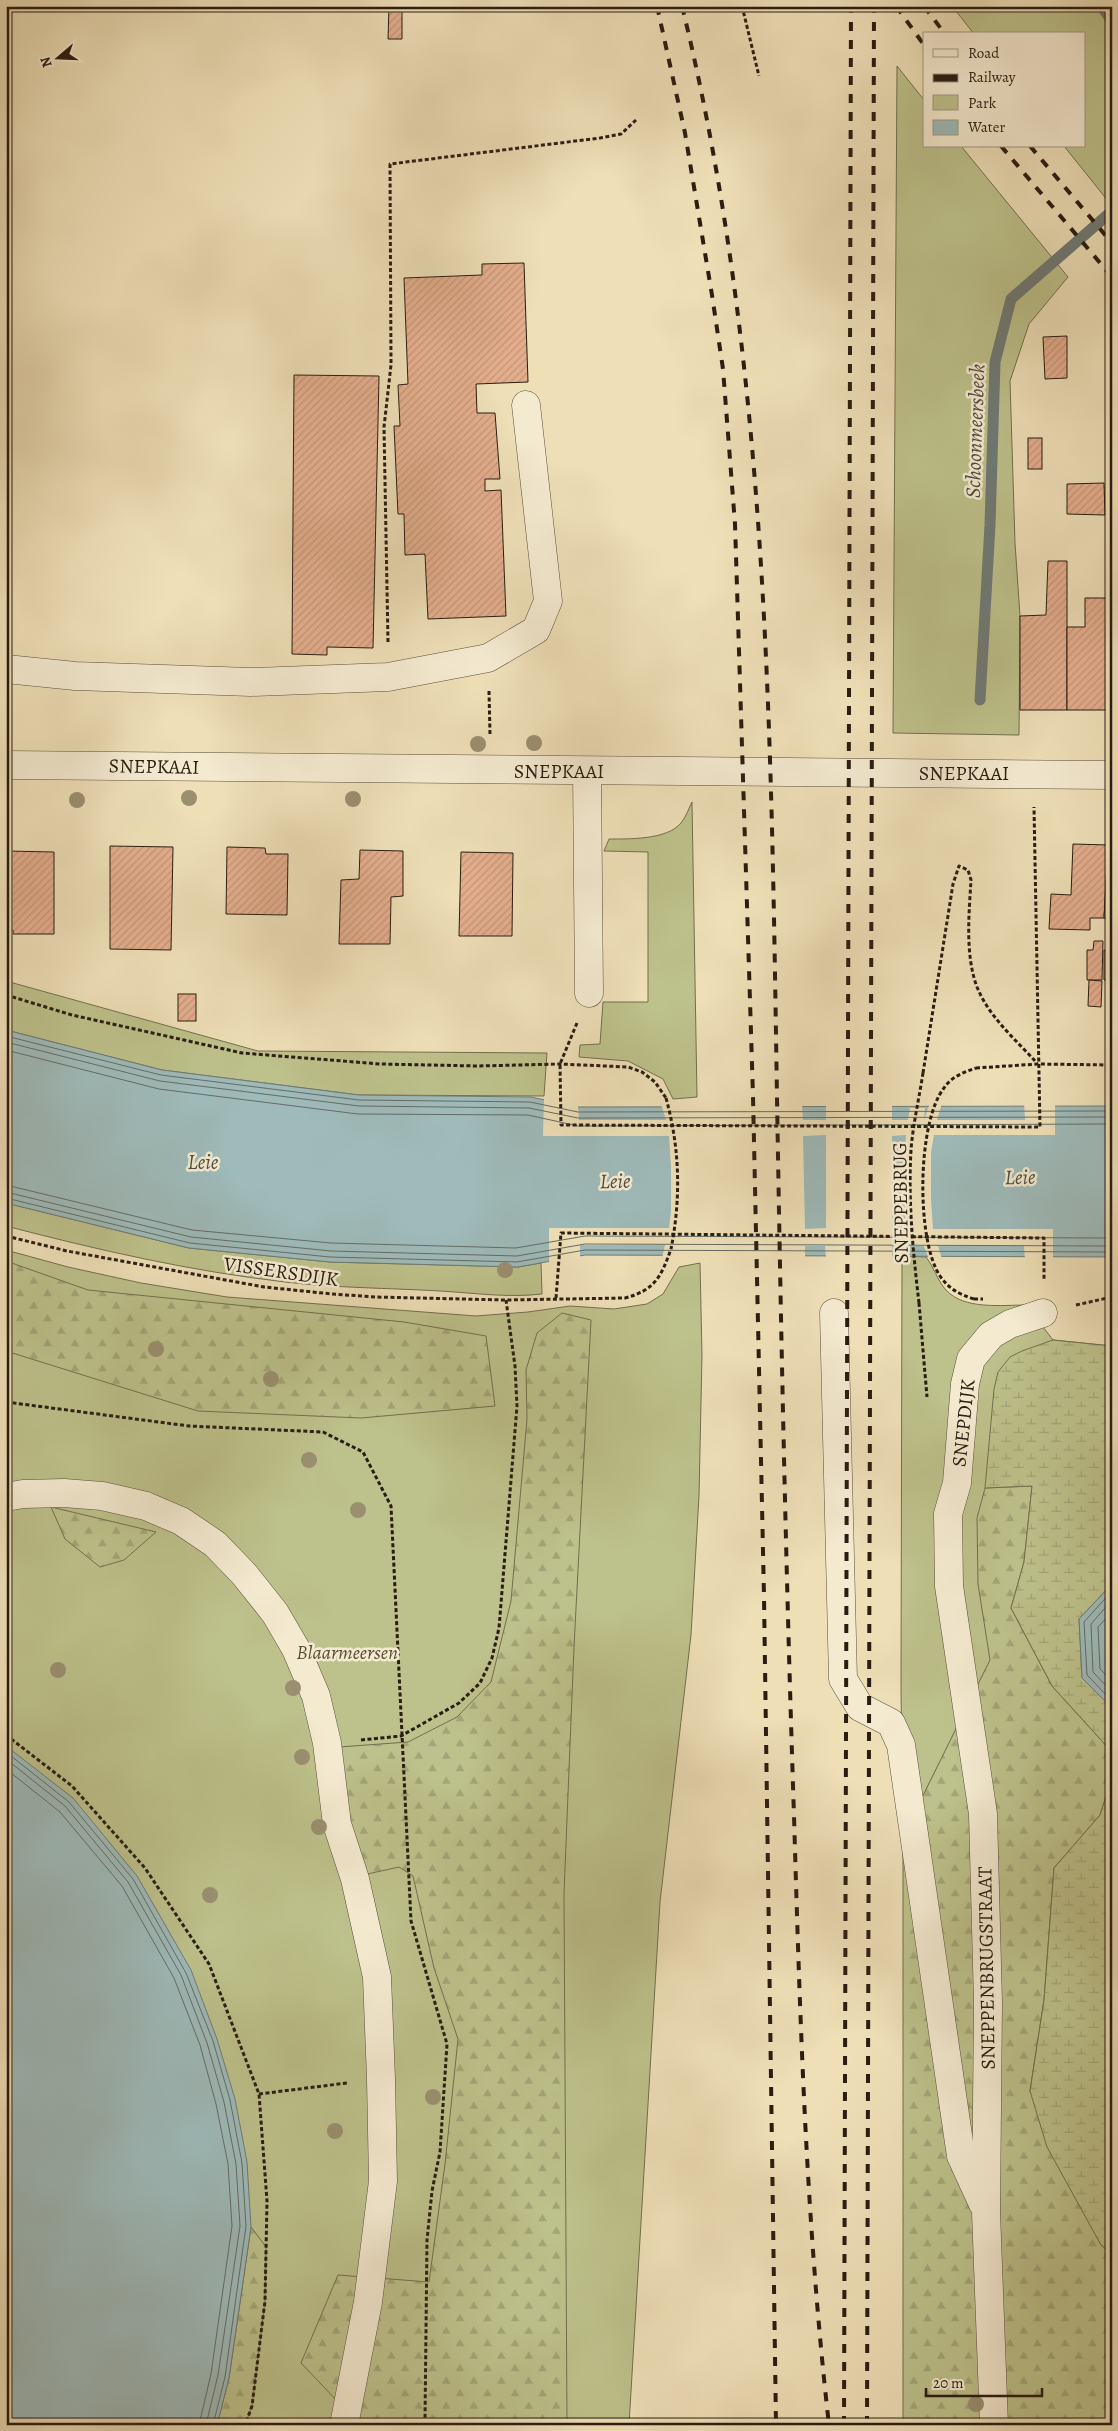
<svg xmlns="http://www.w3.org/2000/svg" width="1118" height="2431" font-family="Alegreya,serif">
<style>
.green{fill:#bdc18b;stroke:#736f4e}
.forest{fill:url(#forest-firs);stroke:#736f4e}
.wetland{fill:url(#wetland-marsh);stroke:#736f4e}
.water{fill:#9ebab9;stroke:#6f7b76}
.pier{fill:#eedfb7;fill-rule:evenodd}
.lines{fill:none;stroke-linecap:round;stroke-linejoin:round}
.shore{stroke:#646c66;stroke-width:1}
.stream{stroke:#6f7b76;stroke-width:11}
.building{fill:url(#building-hatch);stroke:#291d12}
.minor-casing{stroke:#5a4e3b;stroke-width:29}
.path{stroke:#291d12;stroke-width:3;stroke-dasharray:4 2.5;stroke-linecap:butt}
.minor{stroke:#f4ead0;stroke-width:28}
.rail{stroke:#291d12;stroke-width:4;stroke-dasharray:9 9;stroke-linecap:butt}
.path-bridge{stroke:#291d12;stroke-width:3;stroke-dasharray:4 2.5;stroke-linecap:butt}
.tree{fill:#9a8f70}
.labels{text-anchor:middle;stroke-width:5;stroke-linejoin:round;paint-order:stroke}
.street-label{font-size:20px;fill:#291d12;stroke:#f4ead0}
.park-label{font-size:20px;font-style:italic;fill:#554e36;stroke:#f4ead0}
.water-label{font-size:21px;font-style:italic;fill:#4c4c44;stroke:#f4ead0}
</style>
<defs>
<pattern id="forest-firs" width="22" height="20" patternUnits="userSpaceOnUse" patternTransform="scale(1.25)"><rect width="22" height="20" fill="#bdc18b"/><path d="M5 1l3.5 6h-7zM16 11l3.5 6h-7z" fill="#a2a577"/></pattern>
<pattern id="wetland-marsh" width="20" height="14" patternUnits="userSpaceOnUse" patternTransform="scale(1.25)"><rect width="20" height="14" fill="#bdc18b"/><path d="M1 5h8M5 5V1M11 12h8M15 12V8" fill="none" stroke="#a2a577"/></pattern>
<pattern id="building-hatch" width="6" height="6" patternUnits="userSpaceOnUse" patternTransform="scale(1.25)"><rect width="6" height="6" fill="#e4ae8d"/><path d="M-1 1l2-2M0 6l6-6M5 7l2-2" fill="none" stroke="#c49579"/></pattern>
</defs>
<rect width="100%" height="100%" fill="#eedfb7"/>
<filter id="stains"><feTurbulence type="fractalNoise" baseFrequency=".004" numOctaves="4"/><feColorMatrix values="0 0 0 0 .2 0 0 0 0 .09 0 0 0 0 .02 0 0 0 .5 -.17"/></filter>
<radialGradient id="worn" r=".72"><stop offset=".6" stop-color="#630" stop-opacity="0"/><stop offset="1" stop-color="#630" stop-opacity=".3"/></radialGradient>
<g class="green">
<path d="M 952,6 L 1112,6 L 1112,206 L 1064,146 L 1084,146 L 1084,34 L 974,34 Z"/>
<path d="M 897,66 L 924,100 L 924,146 L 961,146 L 1068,277 L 1029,324 L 1010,381 L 1015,543 L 1020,616 L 1019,735 L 893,733 Z"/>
<path d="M 692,802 L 697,1097 L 673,1099 L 663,1079 L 628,1061 L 579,1057 L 580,1045 L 600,1044 L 603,1002 L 648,1002 L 648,852 L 604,851 L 609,839 C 628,839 667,840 681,823 C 686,817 689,808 692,802 Z"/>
<path d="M 6,981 L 258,1051 L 547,1053 L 544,1096 L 359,1095 L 162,1070 L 6,1030 Z"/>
<path d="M 6,1203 L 189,1248 L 330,1262 L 518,1267 L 541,1263 L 542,1294 C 507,1298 475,1293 440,1291 C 388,1288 336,1288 285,1282 C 190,1271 98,1250 6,1226 Z"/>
<path d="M 6,1250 L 68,1267 L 141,1283 L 227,1297 L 476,1316 L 528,1312 L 570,1306 L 614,1309 L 647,1304 L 663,1294 L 679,1267 L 700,1263 L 702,1355 L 699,1496 L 691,1635 L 660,1902 L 629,2425 L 6,2425 Z"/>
<path d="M 902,1256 L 926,1257 C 934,1267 937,1280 946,1290 C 964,1310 1002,1305 1026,1305 L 1053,1340 L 1112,1346 L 1112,2425 L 990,1661 L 903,1836 L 901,1689 Z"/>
</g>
<g class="forest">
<path d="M 6,1261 L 88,1290 L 404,1322 L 486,1336 L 495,1406 L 361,1418 L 198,1411 L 6,1351 Z"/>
<path d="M 562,1313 L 591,1320 L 574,1647 L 564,1893 L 567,2425 L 360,2425 L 301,2363 L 338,2275 L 429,2282 L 445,2164 L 458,2039 L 434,1968 L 413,1876 L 399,1867 L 363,1875 L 349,1836 L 339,1747 L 408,1742 L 457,1717 L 491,1682 L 511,1601 L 527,1419 L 526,1370 L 537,1333 Z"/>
<path d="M 1032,1486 L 1024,1562 L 1011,1608 L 1052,1686 L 1112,1752 L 1112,1778 L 1100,1815 L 1054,1868 L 1044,2000 L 1030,2091 L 1101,2245 L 1112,2254 L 1112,2425 L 903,2425 L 903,1836 L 990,1660 L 978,1584 L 977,1518 L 985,1488 Z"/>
<path d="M 51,1507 L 156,1532 L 124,1560 L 100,1567 L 65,1539 Z"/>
<path d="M 251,2227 L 266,2247 L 265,2301 L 252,2406 L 245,2425 L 217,2425 L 229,2378 Z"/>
</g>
<g class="wetland">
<path d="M 1053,1340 L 1112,1346 L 1112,1584 L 1079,1619 L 1082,1677 L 1112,1708 L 1112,1752 L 1052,1686 L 1011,1608 L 1024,1562 L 1032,1486 L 985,1488 L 994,1389 L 998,1372 L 1010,1357 L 1022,1351 Z"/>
<path d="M 1112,1778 L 1112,2254 L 1101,2245 L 1047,2147 L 1030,2091 L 1044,2000 L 1054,1868 L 1100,1815 Z"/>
</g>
<g class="water">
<path d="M 6,1030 L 162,1070 L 359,1095 L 531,1097 L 578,1107 L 1112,1106 L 1112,1257 L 585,1255 L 518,1267 L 330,1262 L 189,1248 L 6,1203 Z"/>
<path d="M 1112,1584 L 1112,1708 L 1082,1678 L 1079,1619 Z"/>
<path d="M 6,1746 L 73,1798 L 137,1876 L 191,1970 L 217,2039 L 235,2099 L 247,2162 L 251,2227 L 229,2378 L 217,2425 L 6,2425 Z"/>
</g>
<path class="pier" d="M 544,1097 L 578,1105 L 579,1120 L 666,1120 L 661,1104 L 802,1104 L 803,1120 L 826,1120 L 826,1103 L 892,1103 L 892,1120 L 908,1120 L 910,1108 L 925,1108 L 924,1120 L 930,1103 L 942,1103 L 937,1120 L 1025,1120 L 1024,1102 L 1055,1103 L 1055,1135 L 934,1135 L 931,1152 L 931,1199 L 933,1229 L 1053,1229 L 1053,1259 L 1025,1259 L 1024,1246 L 938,1246 L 942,1259 L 929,1259 L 924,1246 L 892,1246 L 892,1259 L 848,1259 L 826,1258 L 825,1246 L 805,1246 L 805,1258 L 662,1258 L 665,1245 L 580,1245 L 580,1258 L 549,1264 L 549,1228 L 669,1228 L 671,1212 L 671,1166 L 669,1136 L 543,1136 ZM 826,1135 L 826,1228 L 805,1229 L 803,1136 ZM 906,1135 L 903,1185 L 906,1229 L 892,1229 L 892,1136 Z"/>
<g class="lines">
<g class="shore">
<path d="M 6,1036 L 161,1075 L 359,1100 L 530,1102 L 578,1112 L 1112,1111"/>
<path d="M 6,1042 L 160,1081 L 359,1106 L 529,1108 L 578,1118 L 1112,1117"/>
<path d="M 6,1050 L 159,1089 L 358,1114 L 528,1115 L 578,1126 L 1112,1124"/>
<path d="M 6,1185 L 192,1230 L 331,1243 L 516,1248 L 585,1236 L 1112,1238"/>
<path d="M 6,1192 L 191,1237 L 331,1251 L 517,1256 L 585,1244 L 1112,1246"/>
<path d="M 6,1198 L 190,1243 L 330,1257 L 517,1262 L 585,1250 L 1112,1252"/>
<path d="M 1112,1591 L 1084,1622 L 1087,1675 L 1112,1701"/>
<path d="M 1112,1600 L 1091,1624 L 1093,1672 L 1112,1692"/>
<path d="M 1112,1612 L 1098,1627 L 1100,1669 L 1112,1681"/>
<path d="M 6,1752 L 69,1802 L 133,1879 L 186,1973 L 213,2041 L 230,2100 L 242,2163 L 246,2226 L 225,2377 L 213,2425"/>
<path d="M 6,1759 L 65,1806 L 128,1882 L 181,1975 L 207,2043 L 224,2102 L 236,2164 L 240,2226 L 218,2375 L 206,2425"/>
<path d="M 6,1769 L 60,1812 L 122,1886 L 174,1978 L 200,2045 L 216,2104 L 228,2164 L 232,2226 L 211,2374 L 199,2425"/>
</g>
<g class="stream">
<path d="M 1101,6 L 1112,21"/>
<path d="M 980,700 L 990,525 L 995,362 L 1011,299 L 1112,211"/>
</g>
</g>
<g class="building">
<path d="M 389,6 L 402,6 L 402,39 L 388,39 Z"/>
<path d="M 524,263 L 528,382 L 476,384 L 477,413 L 495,413 L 500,479 L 485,479 L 485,491 L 501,490 L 506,616 L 428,619 L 425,554 L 405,555 L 404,514 L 398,514 L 394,426 L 400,426 L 398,385 L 408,384 L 404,278 L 482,275 L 482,264 Z"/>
<path d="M 1067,336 L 1067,378 L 1045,379 L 1043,337 Z"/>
<path d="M 294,375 L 379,376 L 373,648 L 327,647 L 327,655 L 292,654 Z"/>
<rect x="1028" y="438" width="14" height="31"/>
<path d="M 1104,483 L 1105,515 L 1067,514 L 1067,484 Z"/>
<path d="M 1048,561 L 1067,561 L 1067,710 L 1020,710 L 1020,616 L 1046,615 Z"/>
<path d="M 1085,598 L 1112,598 L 1112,710 L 1067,710 L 1067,627 L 1085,627 Z"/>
<path d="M 1073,844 L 1108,845 L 1104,918 L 1090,918 L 1090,930 L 1049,929 L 1051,894 L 1071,895 Z"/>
<path d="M 1108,845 L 1112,845 L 1112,919 L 1104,918 Z"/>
<path d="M 110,846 L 173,847 L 171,950 L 110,949 Z"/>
<path d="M 227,847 L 265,848 L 266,854 L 288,854 L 287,915 L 226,914 Z"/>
<path d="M 360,850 L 403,851 L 403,896 L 391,897 L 390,944 L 339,944 L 341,880 L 359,879 Z"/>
<path d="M 6,851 L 54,852 L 54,934 L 13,934 L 13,930 L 6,930 Z"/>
<path d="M 461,852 L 513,853 L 512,936 L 459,936 Z"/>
<path d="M 1094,941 L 1103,941 L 1102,980 L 1087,980 L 1087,950 L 1093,950 Z"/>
<path d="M 1104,950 L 1112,951 L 1112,980 L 1104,980 Z"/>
<path d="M 1089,980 L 1102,981 L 1101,1007 L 1088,1006 Z"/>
<rect x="178" y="994" width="18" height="27"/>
</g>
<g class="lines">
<defs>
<g id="minor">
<path d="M 6,669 L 75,676 L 251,682 L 388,677 L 488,658 L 536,630 L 548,601 L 526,405"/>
<path d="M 6,765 L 1112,775"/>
<path d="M 587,771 L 589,993"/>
<path d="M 834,1313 L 843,1679 L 860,1707 L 891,1723 L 901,1745 L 961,2156 L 983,2204"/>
<path d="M 6,1497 L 23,1494 L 64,1493 L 102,1496 L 146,1506 L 181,1521 L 215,1544 L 244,1574 L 275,1613 L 296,1649 L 316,1696 L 327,1743 L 337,1824 L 355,1879 L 377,1977 L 381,2079 L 383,2181 L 368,2302 L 344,2425"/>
<path d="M 994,2425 L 986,2212 L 988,2003 L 983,1814 L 949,1586 L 948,1514 L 957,1483 L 965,1384 L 971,1359 L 991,1335 L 1010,1324 L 1043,1313"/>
</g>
</defs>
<use href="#minor" class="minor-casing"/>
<g class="path">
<path d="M 742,6 L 759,76"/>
<path d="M 388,642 L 384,427 L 391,365 L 390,164 L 600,138 L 621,134 L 636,120"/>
<path d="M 489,691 L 490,735"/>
<path d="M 6,995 L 72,1015 L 242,1053 L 380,1064 L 478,1066 L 560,1064 L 628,1067 L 642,1072 L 655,1082 L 666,1098"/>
<path d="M 577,1023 L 560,1064 L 561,1125 L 1040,1127 L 1034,807"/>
<path d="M 976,1068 L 1038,1064 L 1112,1065"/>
<path d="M 923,1073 L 953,884 L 959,866 L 968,870 L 971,880 C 969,914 965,955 977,987 C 989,1017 1016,1040 1037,1063"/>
<path d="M 6,1236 L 67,1251 L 264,1287 L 332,1294 L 376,1297 L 506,1300 L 625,1298 C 655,1290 661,1277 671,1249"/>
<path d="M 556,1298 L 561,1233 L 1044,1238 L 1044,1280"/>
<path d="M 974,1299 L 983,1299"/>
<path d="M 919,1303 L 927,1397"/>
<path d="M 1076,1305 L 1112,1297"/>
<path d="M 6,1402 L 189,1426 L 323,1432 L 363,1452 L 391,1506 L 411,1921 L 447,2044 L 440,2152 L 432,2191 L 427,2240 L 425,2421 L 423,2425"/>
<path d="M 6,1735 L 72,1786 L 145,1868 L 209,1964 L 259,2094 L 267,2201 L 265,2301 L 252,2406 L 245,2425"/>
<path d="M 361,1740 L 401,1736 L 459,1703 L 480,1683 L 492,1658 L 499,1628 L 517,1406 L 515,1366 L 506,1300"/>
<path d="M 259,2094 L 347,2083"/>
</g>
<use href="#minor" class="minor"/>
<g class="rail">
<path d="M 657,6 L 685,133 L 712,295 L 723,369 L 735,524 L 753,1096 L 764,1596 L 776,2425"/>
<path d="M 682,6 C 769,362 771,733 777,1097 C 781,1337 786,1577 794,1816 C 800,2019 806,2223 829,2425"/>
<path d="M 896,6 L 924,45"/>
<path d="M 924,6 L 945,34"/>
<path d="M 1001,146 L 1112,277"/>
<path d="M 1030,146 L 1112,243"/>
<path d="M 844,2425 L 851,6"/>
<path d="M 867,2425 L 874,6"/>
</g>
<g class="path-bridge">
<path d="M 666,1098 C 680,1149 681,1198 671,1249"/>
<path d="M 974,1299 C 959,1294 949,1289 940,1276 C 916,1240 917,1122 944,1088 C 951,1077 964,1072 976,1068"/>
<path d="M 919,1303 C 913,1252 908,1201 911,1150 C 913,1124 919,1099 923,1073"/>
</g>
</g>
<g class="tree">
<circle cx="534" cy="743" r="8"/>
<circle cx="478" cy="744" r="8"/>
<circle cx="189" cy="798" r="8"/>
<circle cx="353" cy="799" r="8"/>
<circle cx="77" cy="800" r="8"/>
<circle cx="505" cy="1270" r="8"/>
<circle cx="156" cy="1349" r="8"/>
<circle cx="271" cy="1379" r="8"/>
<circle cx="309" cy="1460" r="8"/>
<circle cx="358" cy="1510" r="8"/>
<circle cx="58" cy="1670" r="8"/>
<circle cx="293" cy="1688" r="8"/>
<circle cx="302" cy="1757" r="8"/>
<circle cx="319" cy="1827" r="8"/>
<circle cx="210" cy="1895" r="8"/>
<circle cx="433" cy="2097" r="8"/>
<circle cx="335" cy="2131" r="8"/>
<circle cx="976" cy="2404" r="8"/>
</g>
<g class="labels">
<g class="street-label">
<text transform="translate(154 766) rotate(1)" y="7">SNEPKAAI</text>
<text x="559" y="778">SNEPKAAI</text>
<text x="964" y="780">SNEPKAAI</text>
<text transform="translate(900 1203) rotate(-91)" y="7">SNEPPEBRUG</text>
<text transform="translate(281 1271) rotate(8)" y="7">VISSERSDIJK</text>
<text transform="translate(963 1423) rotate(-84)" y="7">SNEPDIJK</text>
<text transform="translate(986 1968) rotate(-91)" y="7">SNEPPENBRUGSTRAAT</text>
</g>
<g class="park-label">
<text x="347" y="1659">Blaarmeersen</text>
</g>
<g class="water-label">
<text transform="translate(975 431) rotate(-88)" y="7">Schoonmeersbeek</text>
<text x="203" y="1169">Leie</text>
<text transform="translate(1020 1177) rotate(-1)" y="7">Leie</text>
<text transform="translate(615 1181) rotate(-1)" y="7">Leie</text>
</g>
</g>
<rect width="1118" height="2431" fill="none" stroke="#eedfb7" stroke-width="25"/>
<rect x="8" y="8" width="1103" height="2416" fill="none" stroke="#291d12" stroke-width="2.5"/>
<rect x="12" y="12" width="1093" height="2406" fill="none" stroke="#291d12"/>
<rect x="923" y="32" width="162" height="115" fill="#f4ead0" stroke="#a39884"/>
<rect x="933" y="49" width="25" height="8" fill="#f4ead0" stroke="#a39884"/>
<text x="968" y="58" font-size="15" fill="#291d12">Road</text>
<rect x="933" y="74" width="25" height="8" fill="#291d12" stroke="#a39884"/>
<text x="968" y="82" font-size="15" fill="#291d12">Railway</text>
<rect x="933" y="95" width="25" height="15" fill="#bdc18b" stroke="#a39884"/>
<text x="968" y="108" font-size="15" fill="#291d12">Park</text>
<rect x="933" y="120" width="25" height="15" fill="#9ebab9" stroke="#a39884"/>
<text x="968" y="132" font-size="15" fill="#291d12">Water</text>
<g transform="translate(58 58) rotate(251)" stroke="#f4ead0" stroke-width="4" paint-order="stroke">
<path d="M0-4L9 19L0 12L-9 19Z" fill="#291d12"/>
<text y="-8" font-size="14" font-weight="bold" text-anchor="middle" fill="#291d12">N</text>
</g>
<path d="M926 2388v8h116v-8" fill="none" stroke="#291d12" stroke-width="2.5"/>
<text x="933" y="2388" font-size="15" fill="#291d12" stroke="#f4ead0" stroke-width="4" paint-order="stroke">20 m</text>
<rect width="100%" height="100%" filter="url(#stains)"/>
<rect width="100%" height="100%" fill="url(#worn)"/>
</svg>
